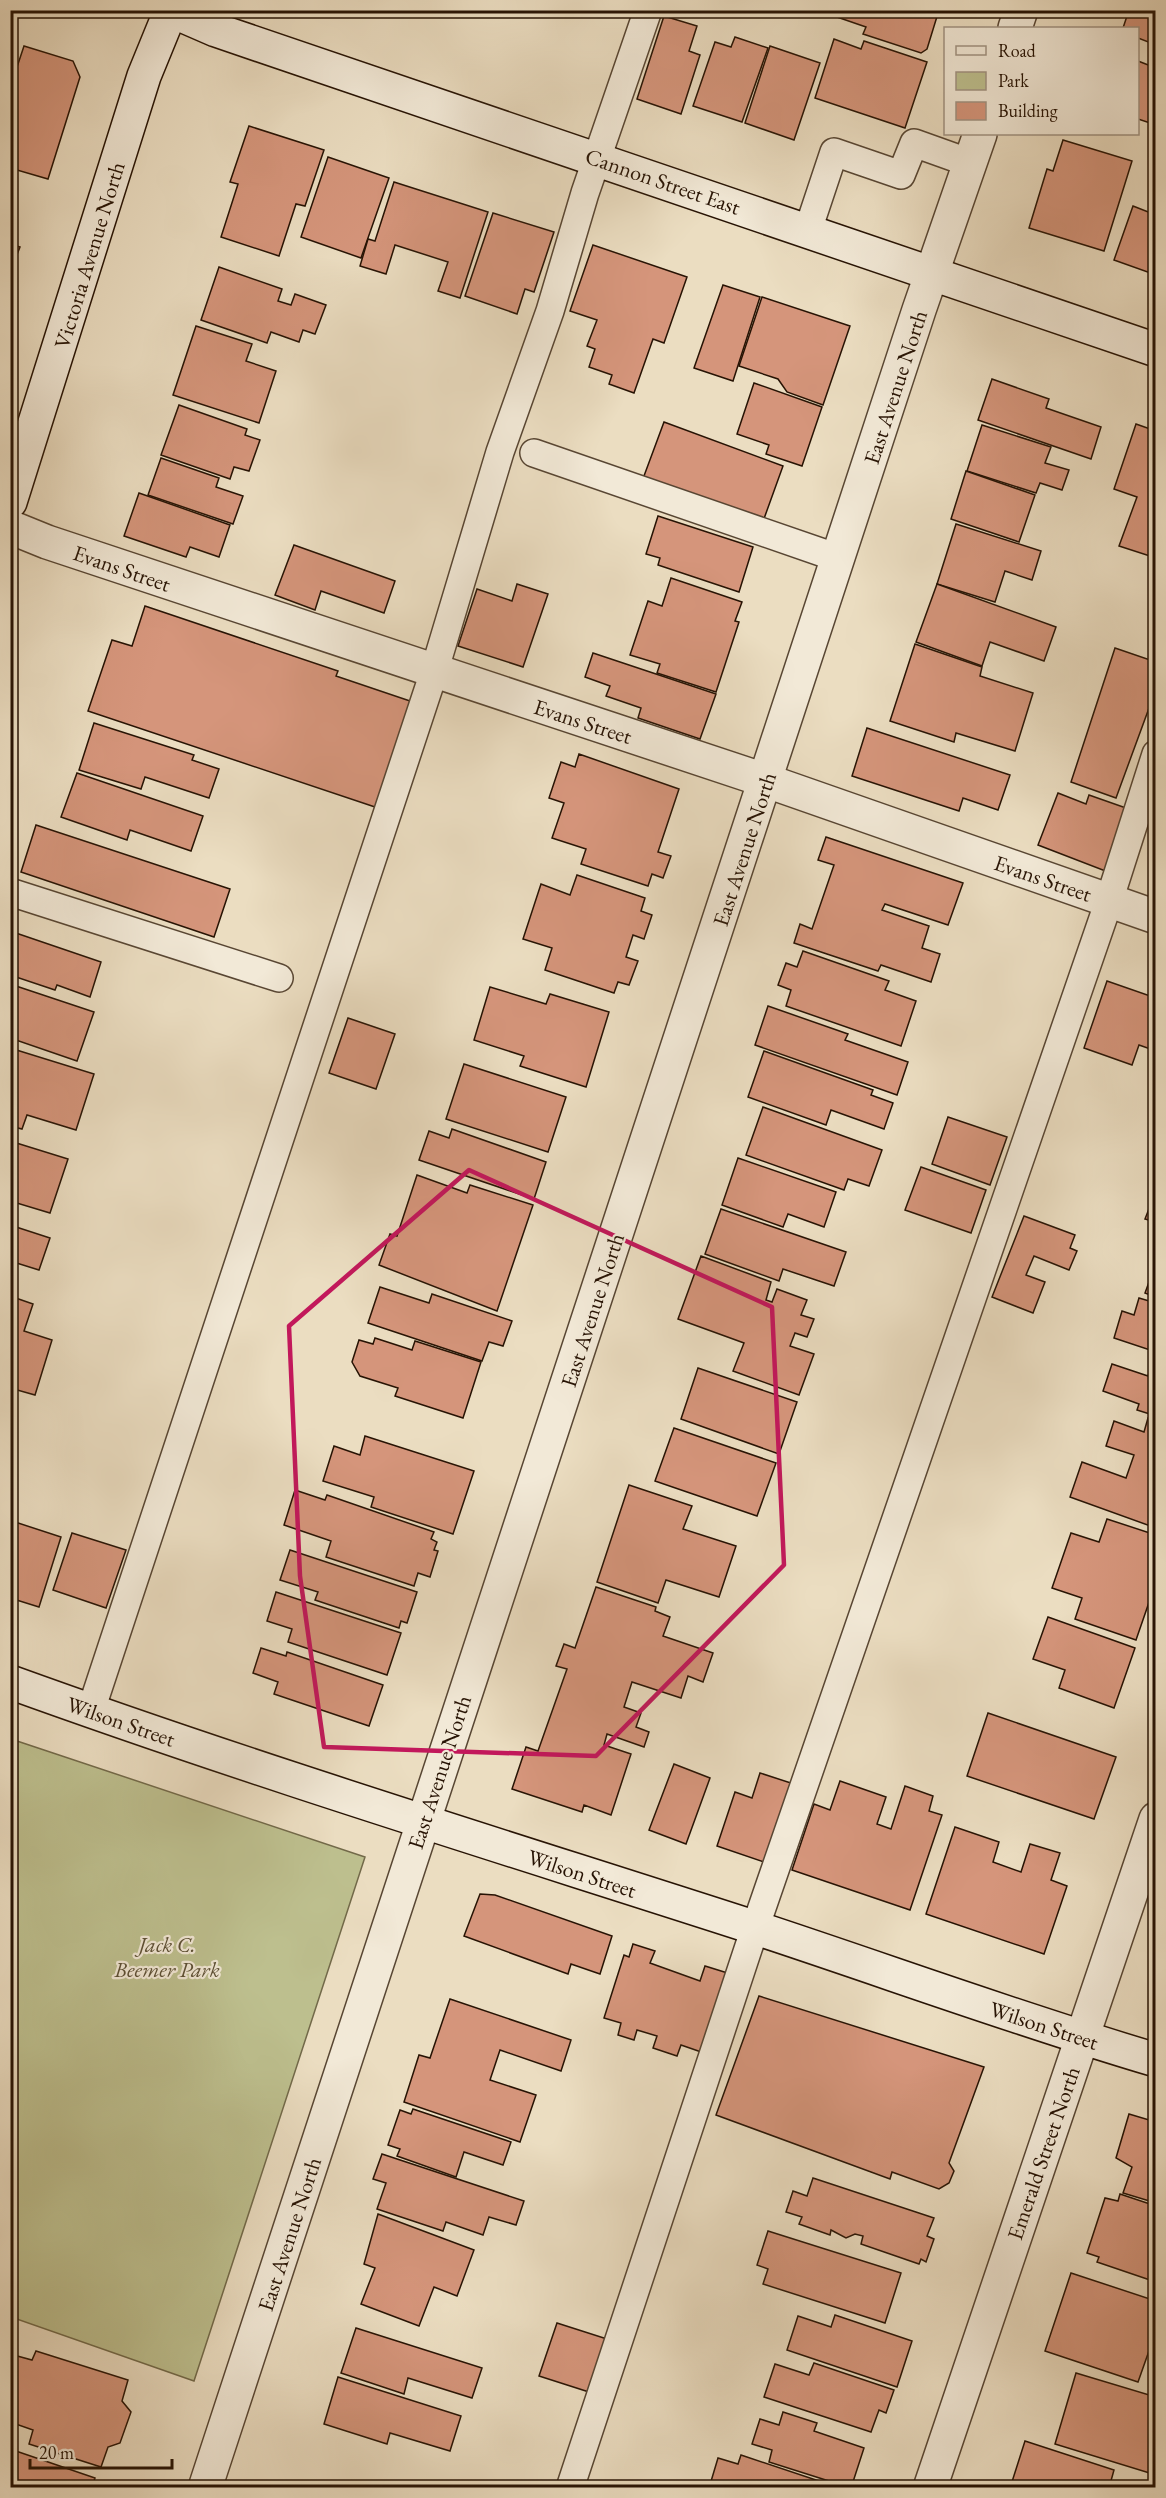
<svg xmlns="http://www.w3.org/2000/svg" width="1166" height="2498" font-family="'EB Garamond',serif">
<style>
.green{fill:#bdbf8e;stroke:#726949;stroke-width:1.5}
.building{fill:#d5957b;stroke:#271304;stroke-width:1.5}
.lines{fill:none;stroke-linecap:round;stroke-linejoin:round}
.service-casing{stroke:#584633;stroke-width:30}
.minor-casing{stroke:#584633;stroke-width:36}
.secondary-casing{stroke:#271304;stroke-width:36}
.service{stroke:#f2e9d7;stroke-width:27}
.minor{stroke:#f2e9d7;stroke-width:33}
.secondary{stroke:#f2e9d7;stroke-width:33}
.marked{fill:none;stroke:#c2185b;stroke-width:4.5;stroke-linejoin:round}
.labels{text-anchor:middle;stroke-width:4.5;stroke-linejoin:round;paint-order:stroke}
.street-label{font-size:22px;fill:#271304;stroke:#f2e9d7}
.park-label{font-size:22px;font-style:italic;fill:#5c4f34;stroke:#f2e9d7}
</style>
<rect width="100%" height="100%" fill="#ebddc1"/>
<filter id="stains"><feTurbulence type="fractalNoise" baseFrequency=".00333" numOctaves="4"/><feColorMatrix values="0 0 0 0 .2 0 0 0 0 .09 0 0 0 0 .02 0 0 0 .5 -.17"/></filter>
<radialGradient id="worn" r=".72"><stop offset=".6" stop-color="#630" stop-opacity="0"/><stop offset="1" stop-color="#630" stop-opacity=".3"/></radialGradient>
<path class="green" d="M 11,1739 L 365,1857 L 194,2381 L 11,2317 Z"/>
<g class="building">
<path d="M 836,10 L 939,10 L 927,49 L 921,53 L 863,34 L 866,27 L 834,16 Z"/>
<path d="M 1129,10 L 1156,10 L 1156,45 L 1138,38 L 1138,28 L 1123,28 Z"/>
<path d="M 664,16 L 697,26 L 689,51 L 700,55 L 681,114 L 637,99 Z"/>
<path d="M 735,37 L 768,48 L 742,122 L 693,106 L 715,42 L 731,47 Z"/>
<path d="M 834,39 L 861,49 L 864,41 L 927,62 L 905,128 L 815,98 Z"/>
<path d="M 24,46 L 73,61 L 80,77 L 48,179 L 10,168 L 10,88 Z"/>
<path d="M 770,46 L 820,63 L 794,140 L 745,123 Z"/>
<path d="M 1138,61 L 1156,68 L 1156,125 L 1138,119 Z"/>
<path d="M 249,126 L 324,150 L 305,206 L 296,204 L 279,256 L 221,237 L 238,184 L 230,182 Z"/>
<path d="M 1063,140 L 1132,161 L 1104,251 L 1029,228 L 1047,169 L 1053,171 Z"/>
<path d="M 328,157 L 389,178 L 361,258 L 301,237 Z"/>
<path d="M 394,182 L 488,212 L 460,298 L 438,291 L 448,262 L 395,245 L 386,274 L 360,266 L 368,239 L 375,241 Z"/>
<path d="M 1133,206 L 1156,215 L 1156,275 L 1114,260 Z"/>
<path d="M 493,213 L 554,232 L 534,292 L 525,289 L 517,314 L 465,296 Z"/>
<path d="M 10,244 L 20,247 L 10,272 Z"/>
<path d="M 593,245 L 687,277 L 664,343 L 653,339 L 634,393 L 609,384 L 612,375 L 589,367 L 595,349 L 587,346 L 597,320 L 570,311 Z"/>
<path d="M 219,267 L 282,289 L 278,301 L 291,305 L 295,294 L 326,305 L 315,334 L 303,330 L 299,342 L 271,332 L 267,343 L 201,320 Z"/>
<path d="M 723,285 L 760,297 L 733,381 L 694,368 Z"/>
<path d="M 762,297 L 850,326 L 823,405 L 787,392 L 778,379 L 739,366 Z"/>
<path d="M 196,326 L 252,344 L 246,361 L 276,371 L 259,423 L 173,395 Z"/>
<path d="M 992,379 L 1049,399 L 1046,408 L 1101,427 L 1091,459 L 978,420 Z"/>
<path d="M 754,383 L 822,407 L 802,466 L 766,454 L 769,445 L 737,434 Z"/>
<path d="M 179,405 L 247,429 L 245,435 L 260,440 L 249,471 L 234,467 L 230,479 L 161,455 Z"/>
<path d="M 664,422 L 783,466 L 761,527 L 641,484 Z"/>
<path d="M 1136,424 L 1156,431 L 1156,558 L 1119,546 L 1137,497 L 1114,489 Z"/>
<path d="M 982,425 L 1051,447 L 1045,463 L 1069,470 L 1062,490 L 1040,483 L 1036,493 L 967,471 Z"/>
<path d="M 161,458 L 219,478 L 216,487 L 243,496 L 233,524 L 148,495 Z"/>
<path d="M 966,471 L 1035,495 L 1019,542 L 951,519 Z"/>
<path d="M 139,493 L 230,525 L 219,557 L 190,547 L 186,557 L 124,536 Z"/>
<path d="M 658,516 L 753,547 L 739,592 L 658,565 L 660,558 L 646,554 Z"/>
<path d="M 956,524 L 1041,551 L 1032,580 L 1005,571 L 995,602 L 937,584 Z"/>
<path d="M 294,545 L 395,581 L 384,613 L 321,591 L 315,610 L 275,595 Z"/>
<path d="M 671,578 L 742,602 L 735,621 L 739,622 L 716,692 L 657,673 L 660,664 L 630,655 L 648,601 L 662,606 Z"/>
<path d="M 517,584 L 548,594 L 523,667 L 458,646 L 477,589 L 512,601 Z"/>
<path d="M 937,584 L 1056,627 L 1044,661 L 990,642 L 982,666 L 916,642 Z"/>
<path d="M 145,606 L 338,671 L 336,676 L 413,702 L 378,808 L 88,711 L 112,640 L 132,646 Z"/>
<path d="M 915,644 L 982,667 L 980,676 L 1033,693 L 1015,751 L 956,733 L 954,742 L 890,721 Z"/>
<path d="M 1115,648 L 1156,662 L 1156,689 L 1116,798 L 1071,782 Z"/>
<path d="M 593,653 L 716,694 L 700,739 L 638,718 L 641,708 L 606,696 L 610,686 L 585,677 Z"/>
<path d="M 94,723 L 194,755 L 192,760 L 219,769 L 209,798 L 145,777 L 141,789 L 79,770 Z"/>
<path d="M 867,728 L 1010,775 L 998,810 L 963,798 L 959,811 L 852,776 Z"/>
<path d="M 579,754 L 679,789 L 658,852 L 671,856 L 663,878 L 652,874 L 648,886 L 581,864 L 586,849 L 552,838 L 564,803 L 549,798 L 561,762 L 575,767 Z"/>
<path d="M 77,773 L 203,816 L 191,851 L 130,830 L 127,840 L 61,817 Z"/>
<path d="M 1058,793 L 1086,804 L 1089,795 L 1126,808 L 1108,872 L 1038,845 Z"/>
<path d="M 36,825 L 230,889 L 214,937 L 21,872 Z"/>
<path d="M 826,837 L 963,883 L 948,925 L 885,904 L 882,910 L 929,926 L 922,948 L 940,954 L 931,982 L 881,965 L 878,971 L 794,943 L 800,924 L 812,929 L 834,865 L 818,860 Z"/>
<path d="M 577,875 L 645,898 L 641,911 L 652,915 L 644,939 L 633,935 L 626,957 L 638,961 L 629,985 L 618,982 L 614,993 L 545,970 L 552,948 L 523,939 L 541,884 L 570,895 Z"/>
<path d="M 10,931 L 101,962 L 90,997 L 57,985 L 55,990 L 10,975 Z"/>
<path d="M 803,951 L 889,981 L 885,990 L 916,1001 L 901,1046 L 786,1006 L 791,990 L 778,985 L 786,963 L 797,967 Z"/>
<path d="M 1107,981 L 1156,998 L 1156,1051 L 1139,1045 L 1132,1065 L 1084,1048 Z"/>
<path d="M 10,984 L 94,1012 L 77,1061 L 10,1038 Z"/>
<path d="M 490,987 L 546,1004 L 550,994 L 609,1012 L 586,1087 L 520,1066 L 524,1056 L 474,1040 Z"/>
<path d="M 768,1006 L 848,1034 L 845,1040 L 908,1062 L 897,1095 L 755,1045 Z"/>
<path d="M 348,1018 L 395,1034 L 376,1089 L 329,1073 Z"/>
<path d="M 10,1048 L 94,1074 L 76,1130 L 27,1115 L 22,1129 L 10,1126 Z"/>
<path d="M 764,1051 L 873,1090 L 871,1095 L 893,1103 L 884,1129 L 831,1110 L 826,1125 L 748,1097 Z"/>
<path d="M 464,1064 L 566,1097 L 548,1152 L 446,1119 Z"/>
<path d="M 763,1107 L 882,1150 L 869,1186 L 848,1179 L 844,1190 L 746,1155 Z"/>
<path d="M 948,1117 L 1007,1137 L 990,1185 L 932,1164 Z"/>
<path d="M 452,1129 L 546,1162 L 534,1199 L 419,1160 L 429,1131 L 449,1138 Z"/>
<path d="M 10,1141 L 68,1159 L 50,1213 L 10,1201 Z"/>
<path d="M 738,1158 L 836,1192 L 824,1227 L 788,1214 L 783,1227 L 722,1205 Z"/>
<path d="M 921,1167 L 986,1190 L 971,1233 L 905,1210 Z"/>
<path d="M 417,1175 L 467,1193 L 470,1185 L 533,1205 L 497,1311 L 379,1265 L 390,1234 L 397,1236 Z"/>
<path d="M 1156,1191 L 1156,1222 L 1145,1219 Z"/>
<path d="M 721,1209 L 846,1252 L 834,1286 L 783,1269 L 779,1281 L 705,1254 Z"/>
<path d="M 1024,1216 L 1075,1235 L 1070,1248 L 1077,1251 L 1069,1270 L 1034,1256 L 1026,1275 L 1045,1282 L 1033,1313 L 992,1297 Z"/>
<path d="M 10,1225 L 50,1238 L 39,1270 L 10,1261 Z"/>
<path d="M 701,1256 L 771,1282 L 766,1300 L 772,1302 L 777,1289 L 807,1300 L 801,1315 L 814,1319 L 807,1337 L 795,1333 L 790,1346 L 814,1354 L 799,1395 L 733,1371 L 744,1343 L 678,1319 Z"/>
<path d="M 1156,1263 L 1156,1297 L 1145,1293 Z"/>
<path d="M 380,1287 L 429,1303 L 432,1294 L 512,1321 L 503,1346 L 489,1342 L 482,1361 L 368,1323 Z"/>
<path d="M 10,1296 L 33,1304 L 24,1331 L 52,1340 L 35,1395 L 10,1388 Z"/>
<path d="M 1139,1298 L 1156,1303 L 1156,1352 L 1114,1338 L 1122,1311 L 1134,1315 Z"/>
<path d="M 375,1338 L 412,1350 L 415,1341 L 481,1362 L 463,1418 L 395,1396 L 398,1388 L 360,1376 L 352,1362 L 359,1340 L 373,1344 Z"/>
<path d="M 1153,1360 L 1156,1361 L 1156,1416 L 1137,1410 L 1139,1404 L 1103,1391 L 1112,1364 L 1148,1376 Z"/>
<path d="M 698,1368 L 797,1402 L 779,1454 L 681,1419 Z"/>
<path d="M 1148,1418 L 1156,1421 L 1156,1528 L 1070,1497 L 1082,1462 L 1126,1478 L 1134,1455 L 1106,1446 L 1114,1421 L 1144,1432 Z"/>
<path d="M 674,1428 L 776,1463 L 757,1516 L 655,1481 Z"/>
<path d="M 365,1436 L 474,1471 L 453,1534 L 371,1507 L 374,1497 L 323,1481 L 334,1446 L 360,1455 Z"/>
<path d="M 629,1485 L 692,1506 L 683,1529 L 736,1546 L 719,1597 L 666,1580 L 658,1603 L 597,1582 Z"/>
<path d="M 295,1490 L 325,1500 L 327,1495 L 434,1532 L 431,1539 L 437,1542 L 434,1550 L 438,1551 L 430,1577 L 418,1573 L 414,1586 L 326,1557 L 331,1541 L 284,1525 Z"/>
<path d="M 1107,1519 L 1156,1535 L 1156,1582 L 1136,1640 L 1075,1619 L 1082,1598 L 1052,1588 L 1071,1533 L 1099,1542 Z"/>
<path d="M 12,1521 L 61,1537 L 39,1607 L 10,1598 Z"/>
<path d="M 72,1533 L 126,1550 L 106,1608 L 53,1590 Z"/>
<path d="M 290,1550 L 417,1592 L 407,1623 L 401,1621 L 399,1628 L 315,1600 L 318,1592 L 280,1580 Z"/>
<path d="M 596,1587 L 656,1607 L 655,1611 L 670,1617 L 663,1636 L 713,1653 L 703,1682 L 688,1676 L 681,1698 L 632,1682 L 624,1707 L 641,1713 L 636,1727 L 649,1732 L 644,1747 L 607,1734 L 604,1745 L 631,1754 L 611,1815 L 584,1805 L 582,1812 L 512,1789 L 526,1747 L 538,1751 L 567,1669 L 556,1666 L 564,1644 L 575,1648 Z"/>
<path d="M 276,1592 L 401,1633 L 387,1675 L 288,1642 L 292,1629 L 267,1621 Z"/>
<path d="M 1048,1617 L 1135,1648 L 1114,1708 L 1059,1688 L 1065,1670 L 1033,1659 Z"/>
<path d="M 261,1648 L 286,1656 L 287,1652 L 383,1685 L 369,1726 L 274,1694 L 278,1682 L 253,1673 Z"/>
<path d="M 988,1713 L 1116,1757 L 1094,1819 L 967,1776 Z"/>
<path d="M 674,1764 L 710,1778 L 686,1844 L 649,1830 Z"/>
<path d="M 760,1773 L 797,1785 L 770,1864 L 717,1846 L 735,1792 L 752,1798 Z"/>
<path d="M 840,1781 L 886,1797 L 877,1824 L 891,1829 L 905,1786 L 933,1796 L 929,1811 L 942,1815 L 910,1910 L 792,1870 L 814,1804 L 830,1810 Z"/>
<path d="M 955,1827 L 999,1842 L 993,1862 L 1021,1872 L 1030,1844 L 1060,1853 L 1051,1880 L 1067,1886 L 1044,1954 L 926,1914 Z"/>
<path d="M 480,1894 L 495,1895 L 612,1936 L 600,1974 L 571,1964 L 568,1974 L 464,1936 Z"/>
<path d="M 633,1944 L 655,1951 L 650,1963 L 700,1981 L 705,1966 L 734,1975 L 707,2054 L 681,2045 L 677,2056 L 653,2048 L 657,2036 L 637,2030 L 634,2040 L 618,2035 L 621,2023 L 604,2018 L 624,1955 L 629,1957 Z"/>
<path d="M 759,1996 L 984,2067 L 949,2163 L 954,2171 L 949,2183 L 939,2189 L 892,2172 L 890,2179 L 716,2115 Z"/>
<path d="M 450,1999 L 571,2040 L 561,2071 L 500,2050 L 490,2080 L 536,2095 L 520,2142 L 404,2102 L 419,2055 L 430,2058 Z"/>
<path d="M 413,2109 L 511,2142 L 503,2165 L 464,2152 L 456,2177 L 397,2156 L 400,2149 L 388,2145 L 400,2110 L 411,2114 Z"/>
<path d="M 1129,2114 L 1156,2122 L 1156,2203 L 1123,2193 L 1132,2167 L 1116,2158 Z"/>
<path d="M 382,2154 L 524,2201 L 516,2225 L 489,2217 L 483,2235 L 446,2222 L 443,2231 L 377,2209 L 386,2183 L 373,2179 Z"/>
<path d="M 813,2178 L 934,2218 L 927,2236 L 934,2239 L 926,2262 L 921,2259 L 919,2264 L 861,2244 L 863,2236 L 855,2234 L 846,2238 L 831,2230 L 830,2235 L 799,2224 L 802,2217 L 786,2212 L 793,2191 L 807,2196 Z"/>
<path d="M 1120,2194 L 1156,2206 L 1156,2261 L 1150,2280 L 1097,2262 L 1099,2257 L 1087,2253 L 1105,2198 L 1118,2201 Z"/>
<path d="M 378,2214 L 474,2250 L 457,2296 L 434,2287 L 419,2326 L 361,2304 L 375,2268 L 364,2264 Z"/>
<path d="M 768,2231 L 901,2273 L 885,2323 L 763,2284 L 768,2269 L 757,2265 Z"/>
<path d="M 1071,2273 L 1156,2301 L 1156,2331 L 1138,2382 L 1045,2351 Z"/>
<path d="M 835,2315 L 912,2341 L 897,2387 L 787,2350 L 798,2316 L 831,2327 Z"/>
<path d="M 557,2323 L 607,2339 L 589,2392 L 539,2376 Z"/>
<path d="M 356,2328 L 482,2368 L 472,2398 L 408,2378 L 404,2394 L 341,2373 Z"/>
<path d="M 36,2351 L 128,2380 L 122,2401 L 131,2412 L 120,2443 L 108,2447 L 101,2467 L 29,2444 L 33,2430 L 10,2422 L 10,2354 L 32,2360 Z"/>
<path d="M 814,2363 L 894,2390 L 886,2413 L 879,2410 L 871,2432 L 764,2397 L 775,2364 L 809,2375 Z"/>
<path d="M 1076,2373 L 1156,2397 L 1156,2475 L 1055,2444 Z"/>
<path d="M 338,2377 L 461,2416 L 450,2451 L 390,2433 L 387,2444 L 324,2424 Z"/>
<path d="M 783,2412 L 817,2423 L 814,2431 L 864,2448 L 851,2488 L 769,2462 L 772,2450 L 752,2444 L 760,2419 L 779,2425 Z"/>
<path d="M 1025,2441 L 1114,2470 L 1109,2488 L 1010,2488 Z"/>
<path d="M 10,2449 L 95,2478 L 92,2488 L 10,2488 Z"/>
<path d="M 741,2455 L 840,2488 L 709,2488 L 718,2458 L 738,2464 Z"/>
</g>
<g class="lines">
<defs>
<g id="service">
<path d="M 808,230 L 834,152 L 901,175 L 914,143 L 970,163"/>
<path d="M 534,453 L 838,558"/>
<path d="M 10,892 L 279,978"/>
<path d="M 91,1710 L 434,672 L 500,452 L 550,311 L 585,193 L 648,10"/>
<path d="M 570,2488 L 755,1928 L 1109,901 L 1156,754"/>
</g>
<g id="minor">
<path d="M 1015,28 L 1021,10"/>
<path d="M 10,527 L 47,542 L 767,781 L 1156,917"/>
<path d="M 205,2488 L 919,310 L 980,134"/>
<path d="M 930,2488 L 1156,1819"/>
</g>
<g id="secondary">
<path d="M 170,10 L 216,30 L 1156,350"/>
<path d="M 10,502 L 144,76 L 171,10"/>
<path d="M 10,1682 C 256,1771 505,1847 753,1927 C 887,1971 1020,2020 1156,2060"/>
</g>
</defs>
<use href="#service" class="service-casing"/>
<use href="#minor" class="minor-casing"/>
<use href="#secondary" class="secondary-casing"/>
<use href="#service" class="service"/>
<use href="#minor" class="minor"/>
<use href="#secondary" class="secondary"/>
</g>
<path class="marked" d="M 469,1170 L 772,1307 L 784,1565 L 596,1756 L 324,1747 L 300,1576 L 289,1326 Z"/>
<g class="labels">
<g class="street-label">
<text transform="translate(663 181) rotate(19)" y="8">Cannon Street East</text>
<text transform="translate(89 255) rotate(-73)" y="8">Victoria Avenue North</text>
<text transform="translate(895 387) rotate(-72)" y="8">East Avenue North</text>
<text transform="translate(122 568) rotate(19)" y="8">Evans Street</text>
<text transform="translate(583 721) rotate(18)" y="8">Evans Street</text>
<text transform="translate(744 849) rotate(-72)" y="8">East Avenue North</text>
<text transform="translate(1043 878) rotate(19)" y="8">Evans Street</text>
<text transform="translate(592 1310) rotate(-72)" y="8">East Avenue North</text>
<text transform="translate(121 1721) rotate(19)" y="8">Wilson Street</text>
<text transform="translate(439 1772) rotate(-72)" y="8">East Avenue North</text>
<text transform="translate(582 1873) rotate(18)" y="8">Wilson Street</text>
<text transform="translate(1044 2025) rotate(18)" y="8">Wilson Street</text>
<text transform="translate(1043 2153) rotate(-71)" y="8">Emerald Street North</text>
<text transform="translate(289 2234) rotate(-72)" y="8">East Avenue North</text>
</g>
<g class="park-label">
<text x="167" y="1952">Jack C.<tspan x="167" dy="25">Beemer Park</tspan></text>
</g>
</g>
<rect width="1166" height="2498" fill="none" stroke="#ebddc1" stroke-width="36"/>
<rect x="12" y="12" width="1142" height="2474" fill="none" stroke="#271304" stroke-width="3"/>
<rect x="18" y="18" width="1130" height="2462" fill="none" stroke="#271304" stroke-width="1.5"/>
<rect x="944" y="27" width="195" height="108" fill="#f2e9d7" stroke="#a19383" stroke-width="1.5"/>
<rect x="956" y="46" width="30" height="9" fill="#f2e9d7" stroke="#a19383" stroke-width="1.5"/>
<text x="998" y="57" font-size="18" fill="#271304">Road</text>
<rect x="956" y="72" width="30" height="18" fill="#bdbf8e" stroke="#a19383" stroke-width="1.5"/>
<text x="998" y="87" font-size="18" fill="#271304">Park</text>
<rect x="956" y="102" width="30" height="18" fill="#d5957b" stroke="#a19383" stroke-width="1.5"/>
<text x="998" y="117" font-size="18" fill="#271304">Building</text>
<path d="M30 2459v9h142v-9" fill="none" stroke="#271304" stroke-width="3"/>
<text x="39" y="2459" font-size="18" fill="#271304" stroke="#f2e9d7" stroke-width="4.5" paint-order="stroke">20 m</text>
<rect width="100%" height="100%" filter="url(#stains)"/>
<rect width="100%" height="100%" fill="url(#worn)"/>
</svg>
